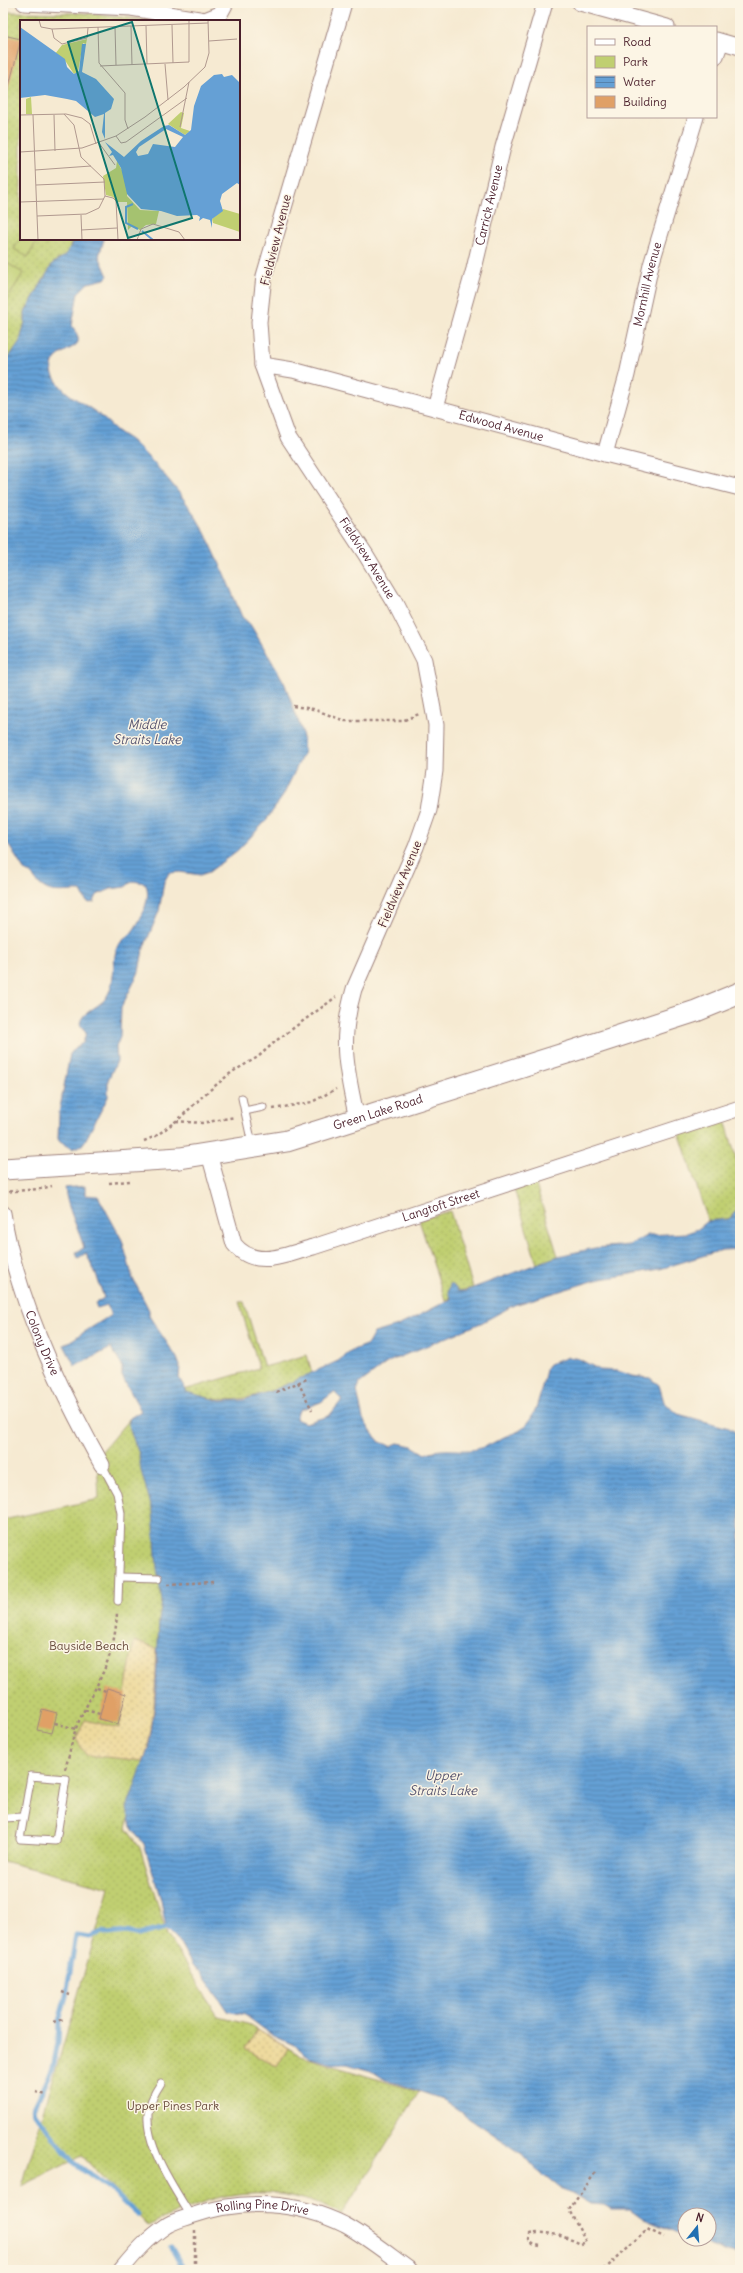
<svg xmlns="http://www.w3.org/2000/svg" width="743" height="2273" font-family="Delius,sans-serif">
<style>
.green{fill:url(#green-dots);stroke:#85774e}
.sand{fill:url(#sand-dots);stroke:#9c7c64}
.pitch{fill:#c0cf71;stroke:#85774e}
.water{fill:url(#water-rules);stroke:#586080;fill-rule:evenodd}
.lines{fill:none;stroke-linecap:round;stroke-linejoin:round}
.stream{stroke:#65a0d5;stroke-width:5}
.building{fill:#e0a066}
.lane-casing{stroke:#a0847e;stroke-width:9}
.street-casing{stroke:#a0847e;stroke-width:17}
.secondary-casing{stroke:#a0847e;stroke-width:23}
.path{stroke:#a0847e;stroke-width:2.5;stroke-dasharray:3 3;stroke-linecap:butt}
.lane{stroke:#fff;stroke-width:7}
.street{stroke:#fff;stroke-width:15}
.secondary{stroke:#fff;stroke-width:21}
.labels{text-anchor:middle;stroke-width:3;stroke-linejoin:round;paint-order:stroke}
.street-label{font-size:12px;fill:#4a1f2b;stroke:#fcf5e5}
.park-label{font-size:12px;fill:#684b3c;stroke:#fcf5e5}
.water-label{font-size:13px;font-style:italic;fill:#55536f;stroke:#fcf5e5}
.inset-river{fill:none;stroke:#65a0d5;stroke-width:2}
.inset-road{fill:none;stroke:#b1998f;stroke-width:1}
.view{fill:#0f766e;fill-opacity:0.15;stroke:#0f766e;stroke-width:2}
.inset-edge{fill:none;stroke:#4a1f2b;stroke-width:2}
</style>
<defs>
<pattern id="green-dots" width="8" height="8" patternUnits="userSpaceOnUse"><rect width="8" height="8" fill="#c0cf71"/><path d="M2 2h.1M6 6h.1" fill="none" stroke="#a6b162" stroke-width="1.8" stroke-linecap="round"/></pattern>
<pattern id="sand-dots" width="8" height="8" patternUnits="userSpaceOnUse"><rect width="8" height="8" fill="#eeda9e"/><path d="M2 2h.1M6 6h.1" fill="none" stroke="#cebb88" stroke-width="1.8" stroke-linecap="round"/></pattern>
<pattern id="water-rules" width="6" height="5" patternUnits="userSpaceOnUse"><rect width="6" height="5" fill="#65a0d5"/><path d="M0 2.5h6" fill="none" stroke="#5582ad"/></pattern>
</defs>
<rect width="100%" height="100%" fill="#fcf5e5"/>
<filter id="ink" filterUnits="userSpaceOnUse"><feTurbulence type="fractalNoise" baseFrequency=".025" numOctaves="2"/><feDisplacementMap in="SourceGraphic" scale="8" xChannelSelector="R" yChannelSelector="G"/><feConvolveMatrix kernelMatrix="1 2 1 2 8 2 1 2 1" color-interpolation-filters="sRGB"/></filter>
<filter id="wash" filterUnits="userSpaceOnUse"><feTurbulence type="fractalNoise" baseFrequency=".012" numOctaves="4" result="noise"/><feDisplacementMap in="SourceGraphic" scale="16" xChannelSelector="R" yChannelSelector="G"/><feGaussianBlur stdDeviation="0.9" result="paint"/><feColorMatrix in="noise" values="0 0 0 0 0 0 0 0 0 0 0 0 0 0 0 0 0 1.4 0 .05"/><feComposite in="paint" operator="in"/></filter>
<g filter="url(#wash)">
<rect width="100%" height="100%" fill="#f6ead2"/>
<g class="green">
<path d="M 3,12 L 83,13 L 156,21 L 21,21 L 21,239 L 74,239 L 66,255 L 53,263 L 25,312 L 25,322 L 20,341 L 10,356 L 3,362 Z"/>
<path d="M 724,1116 L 740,1172 L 740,1207 L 729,1219 L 708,1221 L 679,1132 Z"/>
<path d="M 535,1182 L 558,1256 L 537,1264 L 514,1189 Z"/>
<path d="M 450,1211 L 473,1288 L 458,1291 L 453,1285 L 452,1298 L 445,1300 L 419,1220 Z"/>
<path d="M 239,1302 L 244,1302 L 264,1367 L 307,1355 L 312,1373 C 270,1392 233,1411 187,1392 L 184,1390 L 259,1368 Z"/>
<path d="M 130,1418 L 158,1530 L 177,1652 L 126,1828 L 140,1848 L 167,1935 L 219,2017 L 251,2025 L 301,2056 L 419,2092 L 342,2214 C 270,2179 217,2190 149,2226 L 82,2156 L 22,2186 L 109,1888 L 3,1861 L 3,1520 L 99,1499 L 97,1457 Z"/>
</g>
<g class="sand">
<path d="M 134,1641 L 157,1649 C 155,1687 155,1725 144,1761 L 86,1755 L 76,1739 L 85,1720 L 119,1728 Z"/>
<path d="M 257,2029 L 288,2048 L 277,2067 L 246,2049 Z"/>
</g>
<g class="pitch">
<path d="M 21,237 L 21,239 L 38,239 L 28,257 L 14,249 Z"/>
<path d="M 4,261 L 23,273 L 3,307 L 3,262 Z"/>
</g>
<g class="water">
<path d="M 74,239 L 104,239 L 99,256 L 108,276 L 105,279 L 88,283 L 78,293 L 72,326 C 75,330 79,336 78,342 C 75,351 37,355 58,383 C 67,395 81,402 94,411 C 102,416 109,424 117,431 C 122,435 129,438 134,443 C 165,473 194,507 212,547 C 223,570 232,593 242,617 L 250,624 L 284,682 L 302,731 L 304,752 L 283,796 L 265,822 L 238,850 L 209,872 L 200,875 L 180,872 L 169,873 L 164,882 L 159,911 L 143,950 L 139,972 L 121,1008 L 120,1037 L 116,1047 L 117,1061 L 108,1080 L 108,1097 L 85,1141 L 82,1145 L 72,1149 L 60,1142 L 58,1139 L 59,1113 L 70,1054 L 76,1047 L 83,1043 L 86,1033 C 84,1028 78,1026 81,1020 C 84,1012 100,1006 106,998 C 116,982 112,967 116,950 C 118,942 127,938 132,932 C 140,922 153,896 145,883 L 133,881 L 125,887 L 111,889 L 97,895 L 94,902 L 90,903 L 86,901 L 81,891 C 70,890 52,895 43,887 C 35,882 33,873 24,870 L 3,836 L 3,362 L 10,356 L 20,341 L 25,322 L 25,312 L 53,263 L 66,255 Z"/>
<path d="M 85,1186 L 85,1195 L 98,1196 L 122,1240 L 133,1279 L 149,1310 L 149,1316 L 177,1358 L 180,1366 L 179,1378 L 187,1392 L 220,1401 L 244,1400 L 274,1390 L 338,1361 L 353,1350 L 368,1344 L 374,1333 L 398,1326 L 451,1299 L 448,1292 L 450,1284 L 453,1285 L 458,1291 L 465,1291 L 558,1256 L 595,1248 L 629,1245 L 648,1235 L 687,1233 L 698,1229 L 708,1221 L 729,1219 L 740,1207 L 740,1249 L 722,1250 L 660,1269 L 596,1280 L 514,1305 L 481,1323 L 388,1362 L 360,1383 L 357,1391 L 363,1419 L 372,1433 L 380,1442 L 391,1446 L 398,1443 L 412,1446 L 425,1454 C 440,1447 454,1451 470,1450 C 482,1449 491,1444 502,1438 C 507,1435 513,1434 519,1431 C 538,1420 541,1386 547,1367 L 549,1364 L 569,1357 L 579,1359 L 600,1370 L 618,1371 L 632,1376 L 650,1378 L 659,1385 L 664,1402 L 678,1414 L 729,1428 L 740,1435 L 740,2255 C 724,2252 709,2245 693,2239 L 709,2239 L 709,2215 L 685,2215 L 685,2236 L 644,2219 L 630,2209 L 611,2209 L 604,2205 L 591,2204 L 573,2193 L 559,2188 L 534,2168 L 522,2154 L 442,2099 L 383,2079 L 371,2071 L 347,2064 L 333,2064 L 311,2058 L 294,2045 L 272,2035 L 245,2015 L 227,2011 L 201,1972 L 192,1965 L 177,1939 L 166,1928 L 161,1900 L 144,1844 L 132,1830 L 130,1822 L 127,1808 L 149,1746 L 155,1704 L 159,1620 L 162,1601 L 157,1569 L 153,1512 L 141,1471 L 139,1454 L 128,1425 L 130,1418 L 141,1411 L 122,1376 L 122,1366 L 111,1348 L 75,1366 L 64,1345 L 111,1315 L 107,1305 L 97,1308 L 95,1303 L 104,1298 L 96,1274 L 86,1253 L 78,1258 L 76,1252 L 84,1248 C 78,1227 67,1209 65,1188 ZM 334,1392 L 342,1400 L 329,1416 L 305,1423 L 296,1419 L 299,1410 L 321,1402 Z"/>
</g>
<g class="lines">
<g class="stream">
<path d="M 137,2214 L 110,2189 L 72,2161 L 35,2113 L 34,2108 L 53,2068 L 58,2042 L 59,2021 L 66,1996 L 76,1935 L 90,1937 L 102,1932 L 109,1934 L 126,1932 L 139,1935 L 166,1928"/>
<path d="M 171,2247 L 184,2270"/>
</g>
</g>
<g id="blocks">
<g class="building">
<path d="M 3,35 L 21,39 L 7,94 L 3,94 Z"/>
<path d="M 107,1688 L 126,1694 L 118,1724 L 99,1719 Z"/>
<path d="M 42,1709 L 57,1713 L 52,1733 L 37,1730 Z"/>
</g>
</g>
</g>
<g filter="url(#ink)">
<use href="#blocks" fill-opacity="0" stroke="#a0847e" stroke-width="1"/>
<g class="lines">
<defs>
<g id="lane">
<path d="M 242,1098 L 252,1144"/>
<path d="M 245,1111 L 263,1107"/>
<path d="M 102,1465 L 117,1493 L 121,1513 L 118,1601"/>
<path d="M 120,1577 L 159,1578"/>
<path d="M 31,1776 L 66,1779 L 56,1841 L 20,1839 Z"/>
<path d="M 3,1818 L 23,1817"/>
<path d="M 161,2083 C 155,2092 149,2103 148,2114 C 146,2148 174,2188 191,2216"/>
</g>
<g id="street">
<path d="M 24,3 L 131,8 L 205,20 L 220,14 L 226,3"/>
<path id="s1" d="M 344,3 L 264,276 L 259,322 L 262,365 L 288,437 L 366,555 L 395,603 L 424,660 L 436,725 L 435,771 L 429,810 L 416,847 L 354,989 C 339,1041 346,1068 357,1119"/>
<path d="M 580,3 L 667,27"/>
<path d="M 716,40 L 740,47"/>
<path d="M 716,56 L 721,42"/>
<path id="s2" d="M 262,365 L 293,370 L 605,454 L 740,488"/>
<path id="s3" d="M 435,408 L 474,269 L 503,147 L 545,3"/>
<path id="s4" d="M 605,454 L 627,375 L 651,265 L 696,117"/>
<path id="s5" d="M 209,1154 L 234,1244 C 255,1270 286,1255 313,1247 L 740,1108"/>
<path id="s6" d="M 3,1213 C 16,1299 60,1390 102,1465"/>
<path id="s7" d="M 121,2270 C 135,2253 148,2238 166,2226 C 173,2221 183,2219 191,2216 C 241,2198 297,2201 345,2225 C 367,2237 389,2255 410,2270"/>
</g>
<g id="secondary">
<path id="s8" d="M 3,1169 L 180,1158 L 287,1141 L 576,1050 L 696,1011 L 740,993"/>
</g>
</defs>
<use href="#lane" class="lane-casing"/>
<use href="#street" class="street-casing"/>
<use href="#secondary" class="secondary-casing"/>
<g class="path">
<path d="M 293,706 L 313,709 L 345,721 L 402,721 L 419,714"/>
<path d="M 273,1109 L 312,1102 L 336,1089"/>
<path d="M 176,1121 L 202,1123 L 235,1117"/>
<path d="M 144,1141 L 156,1136 L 180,1118 L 205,1094 L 232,1072 L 258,1057 L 277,1040 L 336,997"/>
<path d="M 109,1183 L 130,1181"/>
<path d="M 3,1192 L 40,1189 L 52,1186"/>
<path d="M 298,1382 L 312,1410"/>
<path d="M 276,1392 L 309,1378"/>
<path d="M 168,1584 L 215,1582"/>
<path d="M 97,1688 L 106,1691"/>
<path d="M 85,1710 L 100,1714"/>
<path d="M 55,1723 L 76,1729"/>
<path d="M 65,1769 C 70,1754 72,1736 79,1721 C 98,1681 115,1659 117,1612"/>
<path d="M 62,1992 L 70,1995"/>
<path d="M 54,2022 L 64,2019"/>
<path d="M 36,2092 L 46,2095"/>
<path d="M 195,2230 L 195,2270"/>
<path d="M 540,2246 L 533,2244 L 529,2240 L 530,2234 C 547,2230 566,2237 581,2244 L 586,2242 L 569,2210 L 595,2173"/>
<path d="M 604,2270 L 647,2229 L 664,2237"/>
</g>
<use href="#lane" class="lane"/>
<use href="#street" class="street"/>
<use href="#secondary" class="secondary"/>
</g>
</g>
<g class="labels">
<g class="street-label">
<text dy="4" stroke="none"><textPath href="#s3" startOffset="210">Carrick Avenue</textPath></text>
<text transform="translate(276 240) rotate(-76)" y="4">Fieldview Avenue</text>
<text dy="4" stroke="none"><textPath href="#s4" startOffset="175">Mornhill Avenue</textPath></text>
<text dy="4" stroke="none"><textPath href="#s2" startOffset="247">Edwood Avenue</textPath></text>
<text dy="4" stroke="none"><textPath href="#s1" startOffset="595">Fieldview Avenue</textPath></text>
<text transform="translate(400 884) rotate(-67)" y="4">Fieldview Avenue</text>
<text dy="4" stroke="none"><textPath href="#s8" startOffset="381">Green Lake Road</textPath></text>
<text dy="4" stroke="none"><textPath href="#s5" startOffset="313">Langtoft Street</textPath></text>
<text dy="4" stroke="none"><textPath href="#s6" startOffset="136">Colony Drive</textPath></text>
<text dy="4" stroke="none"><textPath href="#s7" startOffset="163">Rolling Pine Drive</textPath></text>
</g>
<g class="park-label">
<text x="89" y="1650">Bayside Beach</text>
<text x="173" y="2110">Upper Pines Park</text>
</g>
<g class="water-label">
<text x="147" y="729">Middle<tspan x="147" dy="15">Straits Lake</tspan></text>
<text x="443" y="1780">Upper<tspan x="443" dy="15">Straits Lake</tspan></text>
</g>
</g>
<g transform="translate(20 20)">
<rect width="220" height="220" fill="#f6ead2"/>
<path d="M 67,19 L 66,24 L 63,23 L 58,52 L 54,54 L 46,42 L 35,34 L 42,25 ZM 11,77 L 12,94 L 6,94 L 6,79 ZM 161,92 L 164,93 L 161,108 L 170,111 L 165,115 L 148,104 ZM 97,141 L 107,160 L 107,176 L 120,190 L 139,191 L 136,204 L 126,205 L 120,210 L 112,206 L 108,210 L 107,182 L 97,182 L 93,177 L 86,175 L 83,156 L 96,148 Z" fill="#c0cf71"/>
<path d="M 203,189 L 220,194 L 220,212 L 193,203 L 192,199 Z" fill="#c0cf71"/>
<path d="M 0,7 L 45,39 L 47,47 L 54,54 L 59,51 L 62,24 L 66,24 L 62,52 L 76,59 L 94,79 L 91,89 L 85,93 L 85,119 L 82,112 L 84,94 L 75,97 L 56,81 L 47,79 L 25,75 L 0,78 ZM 202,54 L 204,57 L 212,55 L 220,63 L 220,165 L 217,163 L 202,174 L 200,181 L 203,191 L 192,199 L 192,208 L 190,200 L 183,198 L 179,201 L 180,197 L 177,195 L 157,196 L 141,191 L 121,189 L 107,174 L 101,148 L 93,135 L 89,136 L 92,132 L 85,122 L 104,137 L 121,121 L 144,106 L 149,105 L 165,115 L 171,110 L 174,86 L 181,66 L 194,55 ZM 146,109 L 163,117 L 155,127 L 133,124 L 128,134 L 118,136 L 116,132 L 119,127 Z" fill="#65a0d5" fill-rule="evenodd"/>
<path class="inset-river" d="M 113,184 L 106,187 L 106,203 L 118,209M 122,211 L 133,220"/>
<path class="inset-road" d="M 19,0 L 21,7 L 32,9 L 188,3M 152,5 L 153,43M 111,6 L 112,45M 126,6 L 127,44M 78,7 L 79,43 L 105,73 L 105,100 L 108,109M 95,7 L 96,45M 32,9 L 34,18 L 42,24 L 67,18 L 68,8M 189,21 L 217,19M 145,44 L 148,80M 80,46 L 169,42 L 169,0M 0,95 L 46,94 L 62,98 L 70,104 L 76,124M 13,95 L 18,220M 34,95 L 35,131M 160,107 L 169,62M 96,116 L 101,123 L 106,122 L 167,78M 79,123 L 95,145M 0,132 L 62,128 L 96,116 L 125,97 L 164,67 L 185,47 L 189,33 L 188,0M 15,150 L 71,146M 16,165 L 85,162M 85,176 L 93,178 L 96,181 L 98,220M 0,182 L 84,179M 61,195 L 62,220M 17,196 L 66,194 L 79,188 L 85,176 L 84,159 L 61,137 L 54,105 L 44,94M 61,210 L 97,208M 117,220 L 121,209 L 133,204 L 159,212 L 165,220"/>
<path class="view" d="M 112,2 L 172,198 L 108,218 L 48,22 Z"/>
<rect width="220" height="220" class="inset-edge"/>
</g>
<rect width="743" height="2273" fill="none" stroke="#fcf5e5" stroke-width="16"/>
<rect x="587" y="26" width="130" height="92" fill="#fcf5e5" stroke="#b59f9b"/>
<rect x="595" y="39" width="20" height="6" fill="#ffffff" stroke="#b59f9b"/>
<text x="623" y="46" font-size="12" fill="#4a1f2b">Road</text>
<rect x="595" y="56" width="20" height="12" fill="#c0cf71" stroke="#b59f9b"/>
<text x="623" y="66" font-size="12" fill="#4a1f2b">Park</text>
<rect x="595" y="76" width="20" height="12" fill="url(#water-rules)" stroke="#b59f9b"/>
<text x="623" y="86" font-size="12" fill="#4a1f2b">Water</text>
<rect x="595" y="96" width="20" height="12" fill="#e0a066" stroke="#b59f9b"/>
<text x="623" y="106" font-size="12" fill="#4a1f2b">Building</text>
<g transform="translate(697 2227) rotate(17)"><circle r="19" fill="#fcf5e5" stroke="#b59f9b"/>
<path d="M0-3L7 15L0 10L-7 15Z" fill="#1f6fb2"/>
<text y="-6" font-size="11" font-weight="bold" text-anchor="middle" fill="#4a1f2b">N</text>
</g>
</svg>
